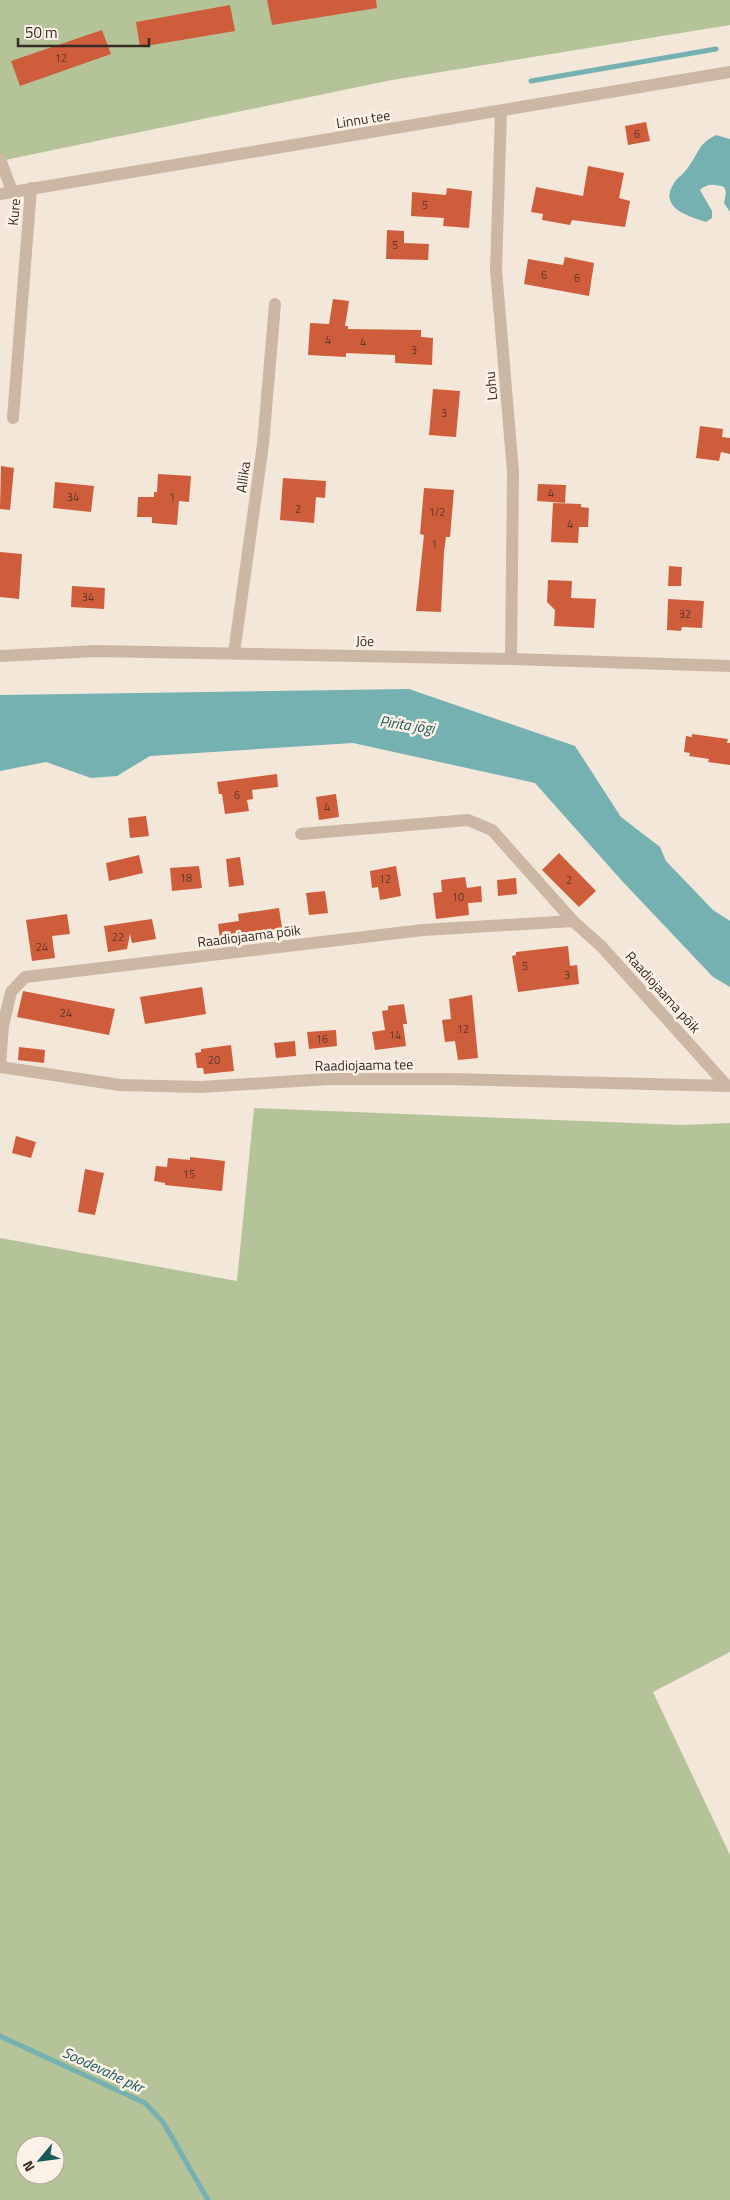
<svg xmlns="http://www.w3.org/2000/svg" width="730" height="2200" font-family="'Titillium Web',sans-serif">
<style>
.green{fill:#b5c398;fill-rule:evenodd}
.water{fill:#76b1b2}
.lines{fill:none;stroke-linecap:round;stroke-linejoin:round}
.stream{stroke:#76b1b2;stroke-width:5}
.building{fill:#ce5d3c}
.minor{stroke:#ccb6a4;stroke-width:12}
.labels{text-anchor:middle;stroke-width:5;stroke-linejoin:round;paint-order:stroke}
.number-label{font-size:11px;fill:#5d382c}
.street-label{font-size:14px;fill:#372b26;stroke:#fbf1e6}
.water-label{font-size:15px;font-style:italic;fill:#19585b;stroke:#fbf1e6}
</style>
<rect width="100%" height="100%" fill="#f3e7d9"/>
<g class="green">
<path d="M 0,0 L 730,0 L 730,25 L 392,80 L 0,161 Z"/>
<path d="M 254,1108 L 682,1125 L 730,1123 L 730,1652 L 653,1692 L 730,1855 L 730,2200 L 0,2200 L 0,1238 L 237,1281 ZM 25,2145 L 55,2145 L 55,2175 L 25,2175 Z"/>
</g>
<g class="water">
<path d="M 716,135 L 730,139 L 730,212 L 724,203 L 726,192 L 724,187 C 715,184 707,183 700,190 L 712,211 L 712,218 L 706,222 C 688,216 658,208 674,183 C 678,177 685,173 689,166 C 700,151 698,144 716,135 Z"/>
<path d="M 409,689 L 575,746 L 621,817 L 660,847 L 666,861 L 713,910 L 730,921 L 730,987 L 713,977 L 623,882 L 535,783 L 353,743 L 150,756 L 117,776 L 91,778 L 46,762 L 0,771 L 0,695 L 2,695 Z"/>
</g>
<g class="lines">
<g class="stream">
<path d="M 531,81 L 716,49"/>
<path d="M 0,2036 L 145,2103 L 163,2122 L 208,2200"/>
</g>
</g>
<g class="building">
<path d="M 267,0 L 376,0 L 377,8 L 272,25 Z"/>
<path d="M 230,5 L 235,31 L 140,47 L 136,22 Z"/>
<path d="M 102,30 L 111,54 L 20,86 L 11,61 Z"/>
<path d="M 646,122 L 650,141 L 628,145 L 625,126 Z"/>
<path d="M 588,166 L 624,173 L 619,198 L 630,201 L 625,227 L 572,220 L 570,225 L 542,220 L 543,214 L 531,212 L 536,187 L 583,196 Z"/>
<path d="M 447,188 L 472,191 L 469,228 L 443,226 L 444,218 L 411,216 L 412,192 L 446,195 Z"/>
<path d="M 387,230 L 404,231 L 404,243 L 429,244 L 428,260 L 386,259 Z"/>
<path d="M 565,257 L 594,263 L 589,296 L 524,284 L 528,259 L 563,265 Z"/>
<path d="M 333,299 L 349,301 L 345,326 L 348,326 L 348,329 L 421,330 L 421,337 L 433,338 L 432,365 L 395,363 L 395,355 L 346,353 L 346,357 L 308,355 L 310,323 L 329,324 Z"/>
<path d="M 433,389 L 460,391 L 456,437 L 429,435 Z"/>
<path d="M 700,426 L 723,429 L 722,437 L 730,438 L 730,454 L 721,452 L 719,461 L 696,458 Z"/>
<path d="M 1,466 L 14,468 L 10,510 L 0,509 Z"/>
<path d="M 158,474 L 191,476 L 189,502 L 179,501 L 177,525 L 152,523 L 152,517 L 137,517 L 138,497 L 154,497 L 154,492 L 157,492 Z"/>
<path d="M 283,478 L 326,481 L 325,498 L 316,497 L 314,523 L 280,520 Z"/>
<path d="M 55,482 L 94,486 L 91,512 L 53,508 Z"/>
<path d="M 538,484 L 566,485 L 565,503 L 537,501 Z"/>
<path d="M 424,488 L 454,490 L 450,537 L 446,537 L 444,552 L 441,612 L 416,611 L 424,535 L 420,534 Z"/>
<path d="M 553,503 L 581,504 L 581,507 L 589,508 L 588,527 L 579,527 L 578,543 L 551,542 Z"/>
<path d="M 0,552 L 22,554 L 19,599 L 0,597 Z"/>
<path d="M 669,566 L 682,567 L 681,586 L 668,586 Z"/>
<path d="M 548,580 L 572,581 L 571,598 L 596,599 L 594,628 L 554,626 L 555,610 L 547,602 Z"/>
<path d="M 72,586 L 105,588 L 104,609 L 71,607 Z"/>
<path d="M 668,599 L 704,601 L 702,628 L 682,627 L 681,631 L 667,630 Z"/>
<path d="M 692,734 L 728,739 L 727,743 L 730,743 L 730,765 L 708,762 L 709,759 L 689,756 L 690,753 L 684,752 L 686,736 L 692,737 Z"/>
<path d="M 277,774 L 278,787 L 252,790 L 253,799 L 247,800 L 249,811 L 225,814 L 222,794 L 219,794 L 217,782 Z"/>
<path d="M 336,794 L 339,817 L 319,820 L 316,797 Z"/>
<path d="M 146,816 L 149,836 L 130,838 L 128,818 Z"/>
<path d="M 559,853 L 596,891 L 579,907 L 542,870 Z"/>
<path d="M 139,855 L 143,873 L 109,881 L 106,863 Z"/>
<path d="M 240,857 L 244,885 L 229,887 L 226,859 Z"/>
<path d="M 199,866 L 202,888 L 172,891 L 170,868 Z"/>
<path d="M 396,866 L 401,896 L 380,900 L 378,887 L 372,888 L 370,871 Z"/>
<path d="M 465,877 L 467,888 L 481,886 L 482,902 L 468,903 L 469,915 L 436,919 L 433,893 L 442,892 L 441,880 Z"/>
<path d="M 516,878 L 517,894 L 498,896 L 497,880 Z"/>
<path d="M 325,891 L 328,913 L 309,915 L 306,893 Z"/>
<path d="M 279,908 L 282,928 L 220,939 L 218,924 L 239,921 L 238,914 Z"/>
<path d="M 67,914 L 70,934 L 52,936 L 55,958 L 32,961 L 26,920 Z"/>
<path d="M 152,919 L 156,939 L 132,943 L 130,934 L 127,949 L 108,952 L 104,926 Z"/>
<path d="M 568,946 L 570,966 L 577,965 L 579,984 L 518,992 L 512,956 L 516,955 L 516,952 Z"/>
<path d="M 202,987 L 206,1014 L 145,1024 L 140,997 Z"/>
<path d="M 23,991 L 115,1009 L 109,1035 L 17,1017 Z"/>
<path d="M 472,995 L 478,1058 L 458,1060 L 455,1041 L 445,1042 L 442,1020 L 451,1019 L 449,999 Z"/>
<path d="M 404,1004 L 407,1024 L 403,1024 L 406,1046 L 375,1050 L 372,1032 L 385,1030 L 382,1011 L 388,1010 L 388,1006 Z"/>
<path d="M 336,1030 L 337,1046 L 309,1049 L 307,1032 Z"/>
<path d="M 295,1041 L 296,1056 L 276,1058 L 274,1043 Z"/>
<path d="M 231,1045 L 234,1071 L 204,1074 L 203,1068 L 197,1068 L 195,1053 L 201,1052 L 201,1049 Z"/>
<path d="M 19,1047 L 45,1050 L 44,1063 L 18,1060 Z"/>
<path d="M 16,1136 L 36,1142 L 31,1158 L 12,1153 Z"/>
<path d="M 190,1157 L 225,1161 L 222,1191 L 165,1185 L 165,1183 L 154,1181 L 156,1166 L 167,1167 L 168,1158 L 190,1160 Z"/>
<path d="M 85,1169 L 104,1173 L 95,1215 L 78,1212 Z"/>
</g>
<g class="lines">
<g class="minor">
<path d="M 501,112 L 496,270 L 513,472 L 511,659"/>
<path d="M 0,159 L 12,191"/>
<path d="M 0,194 L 730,72"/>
<path d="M 13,418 L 31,188"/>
<path d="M 234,653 L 263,444 L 275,304"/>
<path d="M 0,656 L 96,651 L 511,659 L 730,666"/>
<path d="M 301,834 L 468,820 L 492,830 L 573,921"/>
<path d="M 0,1066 L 3,1026 L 11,992 L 25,977 L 423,930 L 573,921 L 602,947 L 727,1086"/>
<path d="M 0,1067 L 120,1085 L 201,1087 L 328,1079 L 448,1079 L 730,1086"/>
</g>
</g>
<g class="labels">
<g class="number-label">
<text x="61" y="62">12</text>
<text x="637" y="138">6</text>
<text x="425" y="209">5</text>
<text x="395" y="249">5</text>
<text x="544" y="279">6</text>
<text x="577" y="282">6</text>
<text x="328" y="344">4</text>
<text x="363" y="346">4</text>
<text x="414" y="354">3</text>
<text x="444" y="417">3</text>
<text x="551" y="497">4</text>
<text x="73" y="501">34</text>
<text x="172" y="501">1</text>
<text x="298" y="513">2</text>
<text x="437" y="516">1/2</text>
<text x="570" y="528">4</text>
<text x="434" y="548">1</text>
<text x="88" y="601">34</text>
<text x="685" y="618">32</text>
<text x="237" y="799">6</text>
<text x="327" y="811">4</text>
<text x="186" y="882">18</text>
<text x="385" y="883">12</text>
<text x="569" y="884">2</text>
<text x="458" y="901">10</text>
<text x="118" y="941">22</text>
<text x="42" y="951">24</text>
<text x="525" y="970">5</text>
<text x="567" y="979">3</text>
<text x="66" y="1017">24</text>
<text x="463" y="1033">12</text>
<text x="395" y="1039">14</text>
<text x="322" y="1043">16</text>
<text x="214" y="1064">20</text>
<text x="189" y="1178">15</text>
</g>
<g class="street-label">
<text transform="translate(363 119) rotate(-9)" y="5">Linnu tee</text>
<text transform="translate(14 212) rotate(-85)" y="5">Kure</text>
<text transform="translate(491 386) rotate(-95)" y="5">Lohu</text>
<text transform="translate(243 477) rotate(-82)" y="5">Allika</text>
<text transform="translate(365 641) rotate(1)" y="5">Jõe</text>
<text transform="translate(249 936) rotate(-7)" y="5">Raadiojaama põik</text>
<text transform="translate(663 992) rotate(48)" y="5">Raadiojaama põik</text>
<text transform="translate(364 1065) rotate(-1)" y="5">Raadiojaama tee</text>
</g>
<g class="water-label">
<text transform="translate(407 725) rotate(8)" y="5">Pirita jõgi</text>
<text transform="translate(103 2070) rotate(25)" y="5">Soodevahe pkr</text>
</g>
</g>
<g transform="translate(40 2160) rotate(241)"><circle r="24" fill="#fbf1e6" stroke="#ada299"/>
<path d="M0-4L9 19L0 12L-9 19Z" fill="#19585b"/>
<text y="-8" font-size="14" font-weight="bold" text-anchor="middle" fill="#372b26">N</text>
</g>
<path d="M18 38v8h131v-8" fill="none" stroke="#372b26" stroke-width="2.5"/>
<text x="25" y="38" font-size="15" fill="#372b26" stroke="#fbf1e6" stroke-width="4" paint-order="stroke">50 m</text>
</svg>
